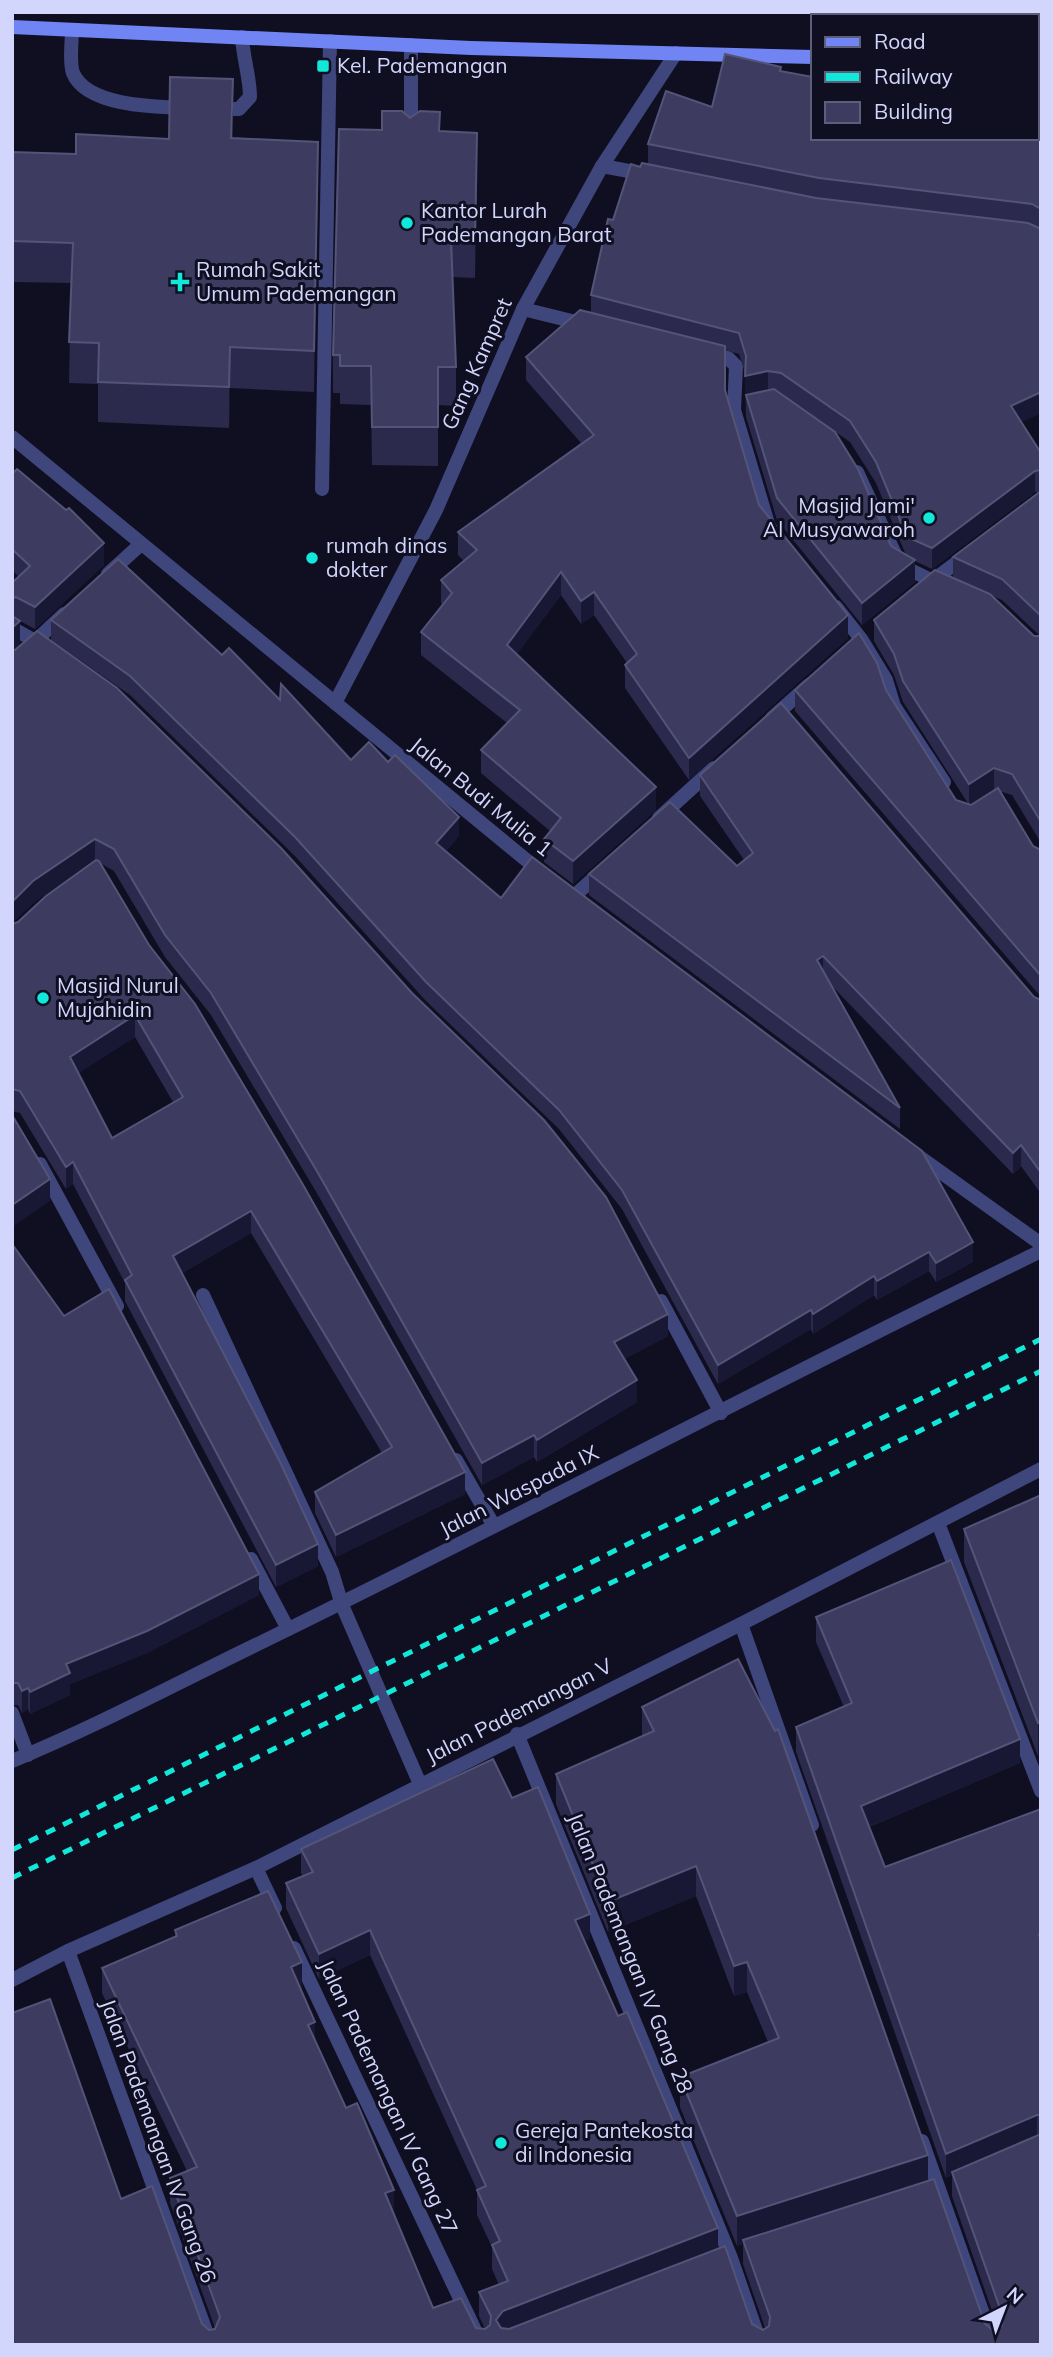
<svg xmlns="http://www.w3.org/2000/svg" width="1053" height="2357" font-family="Mulish,sans-serif">
<style>
.lines{fill:none;stroke-linecap:round;stroke-linejoin:round}
.lane{stroke:#3e467c;stroke-width:14}
.street{stroke:#3e467c;stroke-width:14}
.secondary{stroke:#7184f4;stroke-width:14}
.rail{stroke:#12e8d9;stroke-width:5;stroke-dasharray:10 9;stroke-linecap:butt}
.wall{fill:#2b2a4d;fill-rule:evenodd}
.shaded-wall{fill:#181734}
.building{fill:#3d3c60;stroke:#545478;stroke-width:2;fill-rule:evenodd}
.poi-dot{fill:#12e8d9;stroke:#0f0f21;stroke-width:2.5}
.labels{text-anchor:middle;stroke-width:6;stroke-linejoin:round;paint-order:stroke}
.poi-label{font-size:21px;fill:#d2d5fc;stroke:#0f0f21;text-anchor:start}
.street-label{font-size:21px;fill:#d2d5fc;stroke:#0f0f21}
</style>
<rect width="100%" height="100%" fill="#0f0f21"/>
<g class="lines">
<g class="lane">
<path d="M 924,12 L 925,16"/>
<path d="M 72,30 C 72,42 69,62 73,73 C 87,107 158,107 189,108"/>
<path d="M 411,45 L 411,135"/>
<path d="M 216,109 L 239,109 L 250,97 C 250,77 243,58 242,37"/>
<path d="M 322,489 L 330,41"/>
<path d="M 203,1295 L 332,1572 L 342,1605"/>
</g>
<g class="street">
<path d="M 602,166 L 645,174"/>
<path d="M 523,309 L 588,325"/>
<path d="M 706,353 L 728,358 L 736,366 L 734,410 L 769,527"/>
<path d="M 12,437 L 542,873"/>
<path d="M 857,472 L 900,565 L 937,583"/>
<path d="M 108,574 L 141,544"/>
<path d="M 928,584 L 968,554"/>
<path d="M 836,607 L 861,639 L 886,680 L 894,706 L 944,782"/>
<path d="M 12,628 L 44,646"/>
<path d="M 12,663 L 64,614"/>
<path d="M 335,703 L 436,510 L 523,309 L 602,166 L 676,53"/>
<path d="M 772,718 L 809,685"/>
<path d="M 659,818 L 714,768"/>
<path d="M 573,897 L 603,870"/>
<path d="M 914,1153 L 1041,1244"/>
<path d="M 40,1164 L 117,1306"/>
<path d="M 661,1301 L 721,1413"/>
<path d="M 456,1460 L 494,1526"/>
<path d="M 938,1523 L 1041,1791"/>
<path d="M 251,1559 L 288,1629"/>
<path d="M 342,1605 L 420,1784"/>
<path d="M 741,1624 L 812,1825"/>
<path d="M 12,1713 L 28,1755"/>
<path d="M 517,1734 L 731,2258 L 761,2345"/>
<path d="M 12,1761 C 97,1726 179,1682 262,1642 C 523,1515 779,1378 1041,1251"/>
<path d="M 256,1868 L 275,1908"/>
<path d="M 294,1948 L 482,2345"/>
<path d="M 68,1951 L 211,2345"/>
<path d="M 12,1980 L 68,1951 L 256,1868 L 741,1624 L 1041,1469"/>
<path d="M 922,2141 L 994,2345"/>
</g>
<g class="secondary">
<path d="M 12,27 L 471,48 L 813,57"/>
<path d="M 1037,61 L 1041,61"/>
</g>
<g class="rail">
<path d="M 12,1850 L 1041,1339"/>
<path d="M 12,1878 L 1041,1371"/>
</g>
</g>
<g class="wall">
<path d="M 781,72 L 813,138 L 1037,138 L 1041,114 L 1041,413 L 1021,422 L 1041,453 L 1041,843 L 1012,795 L 999,791 L 1033,846 L 1041,850 L 1041,997 L 795,711 L 795,690 L 886,690 L 956,800 L 969,805 L 903,702 L 894,675 L 874,641 L 874,620 L 953,578 L 953,557 L 1040,492 L 1035,492 L 932,569 L 915,561 L 915,582 L 862,625 L 777,520 L 746,417 L 745,373 L 739,354 L 725,350 L 725,390 L 759,505 L 848,638 L 689,780 L 625,688 L 625,665 L 627,663 L 594,615 L 581,624 L 561,595 L 516,655 L 656,810 L 573,884 L 544,862 L 544,839 L 550,831 L 481,773 L 481,750 L 507,723 L 421,655 L 421,632 L 443,605 L 441,603 L 441,580 L 464,561 L 458,555 L 458,532 L 581,443 L 526,380 L 526,357 L 591,313 L 591,295 L 613,220 L 640,167 L 648,164 L 648,144 L 712,107 ZM 781,394 L 850,442 L 876,483 L 906,555 L 891,546 ZM 990,595 L 1002,600 L 1040,636 L 1034,636 ZM 994,789 L 996,789 L 971,805 L 969,805 Z"/>
<path d="M 410,118 L 440,131 L 477,171 L 475,278 L 452,277 L 456,367 L 456,406 L 438,405 L 438,466 L 372,465 L 371,405 L 340,404 L 340,393 L 333,393 L 333,355 L 382,130 Z"/>
<path d="M 233,119 L 233,138 L 318,182 L 314,392 L 230,388 L 229,428 L 98,422 L 98,384 L 69,383 L 71,283 L 12,282 L 12,152 L 76,154 L 169,139 Z"/>
<path d="M 12,474 L 104,565 L 35,629 L 20,621 L 20,643 L 13,650 L 668,1336 L 624,1359 L 637,1402 L 537,1462 L 534,1457 L 482,1485 L 318,1195 L 211,1015 L 165,957 L 114,871 L 100,863 L 465,1494 L 336,1557 L 315,1513 L 315,1492 L 382,1453 L 251,1233 L 182,1273 L 318,1566 L 276,1587 L 125,1301 L 125,1283 L 73,1184 L 66,1189 L 20,1113 L 12,1111 L 12,924 L 18,922 L 82,869 L 33,903 L 12,923 L 12,583 L 19,577 L 12,570 ZM 135,1037 L 173,1102 L 112,1138 L 78,1073 Z"/>
<path d="M 51,620 L 222,655 L 280,700 L 351,760 L 459,836 L 446,851 L 501,898 L 973,1262 L 936,1282 L 929,1271 L 877,1300 L 874,1295 L 813,1334 L 811,1329 L 718,1384 L 622,1209 L 559,1129 L 426,1001 L 295,856 L 130,695 L 51,640 Z"/>
<path d="M 700,775 L 1034,997 L 1041,1000 L 1041,1190 L 1039,1191 L 1021,1166 L 1013,1174 L 832,986 L 900,1108 L 900,1129 L 589,895 L 589,874 L 737,866 L 744,860 L 700,796 Z"/>
<path d="M 12,1244 L 259,1595 L 147,1653 L 70,1684 L 70,1695 L 30,1714 L 28,1709 L 22,1713 L 18,1705 L 12,1705 Z"/>
<path d="M 1041,1495 L 1038,1756 L 964,1562 L 964,1529 Z"/>
<path d="M 816,1617 L 1020,1763 L 869,1827 L 885,1867 L 1041,1809 L 1041,2345 L 12,2345 L 121,2199 L 202,2324 L 209,2330 L 215,2328 L 170,2203 L 170,2178 L 187,2171 L 102,1993 L 102,1968 L 175,1937 L 175,1930 L 302,1987 L 300,1988 L 315,2040 L 394,2214 L 433,2308 L 476,2328 L 485,2329 L 479,2316 L 479,2292 L 499,2285 L 492,2269 L 492,2247 L 477,2215 L 477,2190 L 370,1955 L 319,1979 L 286,1908 L 286,1883 L 303,1876 L 301,1873 L 301,1849 L 512,1798 L 590,1939 L 584,1941 L 752,2324 L 763,2330 L 765,2328 L 743,2264 L 743,2244 L 737,2246 L 680,2107 L 680,2077 L 768,2042 L 747,1992 L 734,1996 L 696,1896 L 608,1932 L 556,1804 L 556,1774 L 642,1736 L 642,1707 L 928,2181 L 985,2324 L 993,2330 L 998,2328 L 952,2196 L 952,2175 L 946,2178 L 796,1752 L 796,1727 L 844,1707 L 816,1642 Z"/>
</g>
<g class="shaded-wall">
<path d="M 233,79 L 233,119 L 231,179 L 231,138 Z"/>
<path d="M 477,133 L 477,171 L 475,278 L 475,240 Z"/>
<path d="M 318,142 L 318,182 L 314,392 L 314,351 Z"/>
<path d="M 230,347 L 230,388 L 229,428 L 229,387 Z"/>
<path d="M 768,371 L 768,392 L 745,397 L 745,376 Z"/>
<path d="M 1041,392 L 1041,413 L 1011,427 L 1011,406 Z"/>
<path d="M 1035,471 L 1035,492 L 932,569 L 932,548 Z"/>
<path d="M 104,543 L 104,565 L 35,629 L 35,607 Z"/>
<path d="M 915,560 L 915,582 L 862,625 L 862,603 Z"/>
<path d="M 561,572 L 561,595 L 507,668 L 507,645 Z"/>
<path d="M 594,592 L 594,615 L 581,624 L 581,601 Z"/>
<path d="M 848,615 L 848,638 L 689,780 L 689,758 Z"/>
<path d="M 20,621 L 20,643 L 12,650 L 12,628 Z"/>
<path d="M 994,768 L 994,789 L 969,805 L 969,784 Z"/>
<path d="M 656,787 L 656,810 L 573,884 L 573,861 Z"/>
<path d="M 459,817 L 459,836 L 436,863 L 436,843 Z"/>
<path d="M 95,839 L 95,860 L 33,903 L 12,923 L 12,902 L 33,881 Z"/>
<path d="M 823,956 L 823,977 L 817,960 Z"/>
<path d="M 135,1015 L 135,1037 L 70,1079 L 70,1057 Z"/>
<path d="M 1021,1145 L 1021,1166 L 1013,1174 L 1013,1153 Z"/>
<path d="M 73,1162 L 73,1184 L 66,1189 L 66,1167 Z"/>
<path d="M 1041,1169 L 1041,1190 L 1039,1191 L 1039,1170 Z"/>
<path d="M 50,1179 L 50,1201 L 12,1227 L 12,1205 Z"/>
<path d="M 251,1211 L 251,1233 L 173,1278 L 173,1256 Z"/>
<path d="M 973,1242 L 973,1262 L 936,1282 L 936,1263 Z"/>
<path d="M 929,1252 L 929,1271 L 877,1300 L 877,1281 Z"/>
<path d="M 874,1276 L 874,1295 L 813,1334 L 813,1314 Z"/>
<path d="M 811,1310 L 811,1329 L 718,1384 L 718,1365 Z"/>
<path d="M 668,1314 L 668,1336 L 614,1364 L 614,1342 Z"/>
<path d="M 637,1380 L 637,1402 L 537,1462 L 537,1440 Z"/>
<path d="M 534,1435 L 534,1457 L 482,1485 L 482,1463 Z"/>
<path d="M 465,1472 L 465,1494 L 336,1557 L 336,1535 Z"/>
<path d="M 318,1544 L 318,1566 L 276,1587 L 276,1565 Z"/>
<path d="M 259,1574 L 259,1595 L 147,1653 L 70,1684 L 70,1695 L 30,1714 L 30,1692 L 66,1664 Z"/>
<path d="M 28,1688 L 28,1709 L 22,1713 L 22,1691 Z"/>
<path d="M 1041,1721 L 1041,1754 L 1038,1756 L 1038,1723 Z"/>
<path d="M 1020,1739 L 1020,1763 L 861,1830 L 861,1806 Z"/>
<path d="M 696,1866 L 696,1896 L 608,1932 L 608,1902 Z"/>
<path d="M 590,1914 L 590,1939 L 575,1945 L 575,1920 Z"/>
<path d="M 370,1930 L 370,1955 L 319,1979 L 319,1954 Z"/>
<path d="M 302,1962 L 302,1987 L 291,1992 L 291,1967 Z"/>
<path d="M 747,1962 L 747,1992 L 734,1996 L 734,1966 Z"/>
<path d="M 315,2022 L 315,2047 L 308,2025 Z"/>
<path d="M 1037,2115 L 1037,2139 L 952,2172 L 952,2175 L 946,2178 L 946,2154 Z"/>
<path d="M 928,2155 L 928,2185 L 743,2240 L 743,2244 L 737,2246 L 737,2216 Z"/>
<path d="M 394,2190 L 394,2214 L 385,2193 Z"/>
<path d="M 718,2228 L 718,2253 L 503,2336 L 496,2320 L 503,2311 Z"/>
</g>
<g class="building">
<path d="M 725,54 L 781,67 L 780,71 L 813,77 L 813,138 L 1037,138 L 1037,115 L 1041,114 L 1041,209 L 1032,204 L 819,178 L 648,144 L 666,91 L 712,107 Z"/>
<path d="M 170,77 L 233,79 L 231,138 L 318,142 L 314,351 L 230,347 L 229,387 L 98,382 L 99,343 L 69,342 L 73,243 L 12,241 L 12,152 L 76,154 L 76,134 L 169,139 Z"/>
<path d="M 382,111 L 402,111 L 410,118 L 420,111 L 440,112 L 439,131 L 477,133 L 475,240 L 451,239 L 456,367 L 438,367 L 438,427 L 372,427 L 371,366 L 340,366 L 340,355 L 333,355 L 339,129 L 382,130 Z"/>
<path d="M 642,163 L 816,198 L 1028,223 L 1041,229 L 1041,392 L 1011,406 L 1041,453 L 1041,470 L 1035,471 L 932,548 L 907,537 L 876,462 L 850,421 L 781,373 L 768,371 L 745,376 L 746,356 L 739,333 L 591,295 L 608,219 L 613,220 L 631,164 L 640,167 Z"/>
<path d="M 580,310 L 725,346 L 725,390 L 759,505 L 848,615 L 689,758 L 625,665 L 637,654 L 594,592 L 581,601 L 561,572 L 507,645 L 656,787 L 573,861 L 544,839 L 561,818 L 481,750 L 520,710 L 421,632 L 452,593 L 441,580 L 477,550 L 458,532 L 594,435 L 526,357 Z"/>
<path d="M 774,389 L 835,432 L 858,469 L 891,546 L 915,560 L 862,603 L 777,498 L 746,395 Z"/>
<path d="M 17,469 L 66,510 L 69,508 L 104,543 L 35,607 L 16,597 L 12,598 L 12,583 L 30,566 L 12,549 L 12,474 Z"/>
<path d="M 1041,491 L 1041,616 L 1002,579 L 953,557 Z"/>
<path d="M 118,559 L 222,655 L 229,648 L 280,700 L 281,684 L 351,760 L 369,742 L 388,762 L 395,755 L 459,817 L 436,843 L 501,898 L 532,857 L 922,1151 L 973,1242 L 936,1263 L 929,1252 L 877,1281 L 874,1276 L 813,1314 L 811,1310 L 718,1365 L 622,1190 L 559,1110 L 426,982 L 295,837 L 130,676 L 51,620 Z"/>
<path d="M 935,570 L 990,594 L 1034,636 L 1041,636 L 1041,822 L 1012,774 L 994,768 L 969,784 L 903,681 L 894,654 L 874,620 Z"/>
<path d="M 12,616 L 20,621 L 12,628 Z"/>
<path d="M 37,631 L 117,688 L 281,848 L 412,993 L 544,1120 L 606,1197 L 668,1314 L 614,1342 L 637,1380 L 537,1440 L 534,1435 L 482,1463 L 318,1173 L 211,993 L 165,935 L 114,849 L 95,839 L 33,881 L 12,902 L 12,650 L 15,650 Z"/>
<path d="M 859,633 L 877,663 L 886,690 L 956,800 L 971,805 L 998,788 L 1033,846 L 1041,850 L 1041,976 L 795,690 Z"/>
<path d="M 781,703 L 1034,997 L 1041,1000 L 1041,1169 L 1039,1170 L 1021,1145 L 1013,1153 L 823,956 L 817,960 L 900,1108 L 589,874 L 670,802 L 737,866 L 753,853 L 700,775 Z"/>
<path d="M 96,860 L 99,861 L 149,945 L 195,1004 L 302,1183 L 465,1472 L 336,1535 L 315,1492 L 392,1447 L 251,1211 L 173,1256 L 281,1464 L 318,1544 L 276,1565 L 125,1280 L 132,1275 L 73,1162 L 66,1167 L 20,1091 L 12,1089 L 12,924 L 18,922 L 46,896 ZM 135,1015 L 183,1097 L 112,1138 L 70,1057 Z"/>
<path d="M 12,1115 L 50,1179 L 12,1205 Z"/>
<path d="M 12,1244 L 64,1316 L 109,1289 L 259,1574 L 147,1631 L 66,1664 L 70,1673 L 30,1692 L 28,1688 L 22,1691 L 18,1683 L 12,1683 Z"/>
<path d="M 1041,1495 L 1041,1721 L 1038,1723 L 964,1529 Z"/>
<path d="M 951,1560 L 1020,1739 L 861,1806 L 885,1867 L 1041,1809 L 1041,1935 L 1039,1935 L 1041,1940 L 1041,2115 L 1037,2115 L 946,2154 L 796,1727 L 852,1703 L 816,1617 Z"/>
<path d="M 738,1659 L 775,1731 L 778,1729 L 928,2155 L 737,2216 L 680,2077 L 779,2038 L 747,1962 L 734,1966 L 696,1866 L 608,1902 L 556,1774 L 654,1731 L 642,1707 Z"/>
<path d="M 493,1759 L 512,1798 L 538,1787 L 590,1914 L 575,1920 L 618,2016 L 627,2012 L 718,2228 L 503,2311 L 496,2320 L 501,2328 L 509,2329 L 725,2246 L 752,2324 L 763,2330 L 769,2326 L 770,2317 L 743,2240 L 934,2179 L 985,2324 L 993,2330 L 1002,2326 L 1003,2317 L 952,2172 L 1041,2134 L 1041,2345 L 12,2345 L 12,2013 L 50,1999 L 121,2199 L 152,2186 L 202,2324 L 209,2330 L 215,2329 L 220,2317 L 170,2178 L 197,2167 L 102,1968 L 177,1936 L 175,1930 L 268,1891 L 302,1962 L 291,1967 L 315,2022 L 308,2025 L 346,2108 L 357,2103 L 394,2190 L 385,2193 L 433,2308 L 461,2298 L 476,2328 L 485,2329 L 490,2325 L 491,2316 L 479,2292 L 508,2281 L 492,2245 L 500,2241 L 477,2190 L 486,2186 L 370,1930 L 319,1954 L 286,1883 L 313,1872 L 301,1849 Z"/>
</g>
<g class="poi-dot">
<rect x="316" y="59" width="14" height="14" rx="3.5"/>
<circle cx="407" cy="223" r="7"/>
<path d="M176.5 271.5h7v7h7v7h-7v7h-7v-7h-7v-7h7z"/>
<circle cx="929" cy="518" r="7"/>
<circle cx="312" cy="558" r="7"/>
<circle cx="43" cy="998" r="7"/>
<circle cx="501" cy="2143" r="7"/>
</g>
<g class="labels">
<g class="poi-label">
<text x="337" y="73">Kel. Pademangan</text>
<text x="421" y="218">Kantor Lurah<tspan x="421" dy="24">Pademangan Barat</tspan></text>
<text x="196" y="277">Rumah Sakit<tspan x="196" dy="24">Umum Pademangan</tspan></text>
<text x="915" y="513" text-anchor="end">Masjid Jami'<tspan x="915" dy="24">Al Musyawaroh</tspan></text>
<text x="326" y="553">rumah dinas<tspan x="326" dy="24">dokter</tspan></text>
<text x="57" y="993">Masjid Nurul<tspan x="57" dy="24">Mujahidin</tspan></text>
<text x="515" y="2138">Gereja Pantekosta<tspan x="515" dy="24">di Indonesia</tspan></text>
</g>
<g class="street-label">
<text transform="translate(477 364) rotate(-66)" y="7">Gang Kampret</text>
<text transform="translate(481 797) rotate(39)" y="7">Jalan Budi Mulia 1</text>
<text transform="translate(519 1491) rotate(-27)" y="7">Jalan Waspada IX</text>
<text transform="translate(519 1711) rotate(-27)" y="7">Jalan Pademangan V</text>
<text transform="translate(630 1953) rotate(68)" y="7">Jalan Pademangan IV Gang 28</text>
<text transform="translate(388 2097) rotate(65)" y="7">Jalan Pademangan IV Gang 27</text>
<text transform="translate(158 2141) rotate(70)" y="7">Jalan Pademangan IV Gang 26</text>
</g>
</g>
<rect width="1053" height="2357" fill="none" stroke="#d2d5fc" stroke-width="28"/>
<rect x="811" y="14" width="228" height="126" fill="#0f0f21" stroke="#5d5e79" stroke-width="2"/>
<rect x="825" y="37" width="35" height="10" fill="#7184f4" stroke="#5d5e79" stroke-width="2"/>
<text x="874" y="49" font-size="21" fill="#d2d5fc">Road</text>
<rect x="825" y="72" width="35" height="10" fill="#12e8d9" stroke="#5d5e79" stroke-width="2"/>
<text x="874" y="84" font-size="21" fill="#d2d5fc">Railway</text>
<rect x="825" y="102" width="35" height="21" fill="#3d3c60" stroke="#5d5e79" stroke-width="2"/>
<text x="874" y="119" font-size="21" fill="#d2d5fc">Building</text>
<g transform="translate(1004 2308) rotate(42)" stroke="#0f0f21" stroke-width="5" paint-order="stroke">
<path d="M0-5L12 26L0 18L-12 26Z" fill="#d2d5fc"/>
<text y="-10" font-size="19" font-weight="bold" text-anchor="middle" fill="#d2d5fc">N</text>
</g>
</svg>
